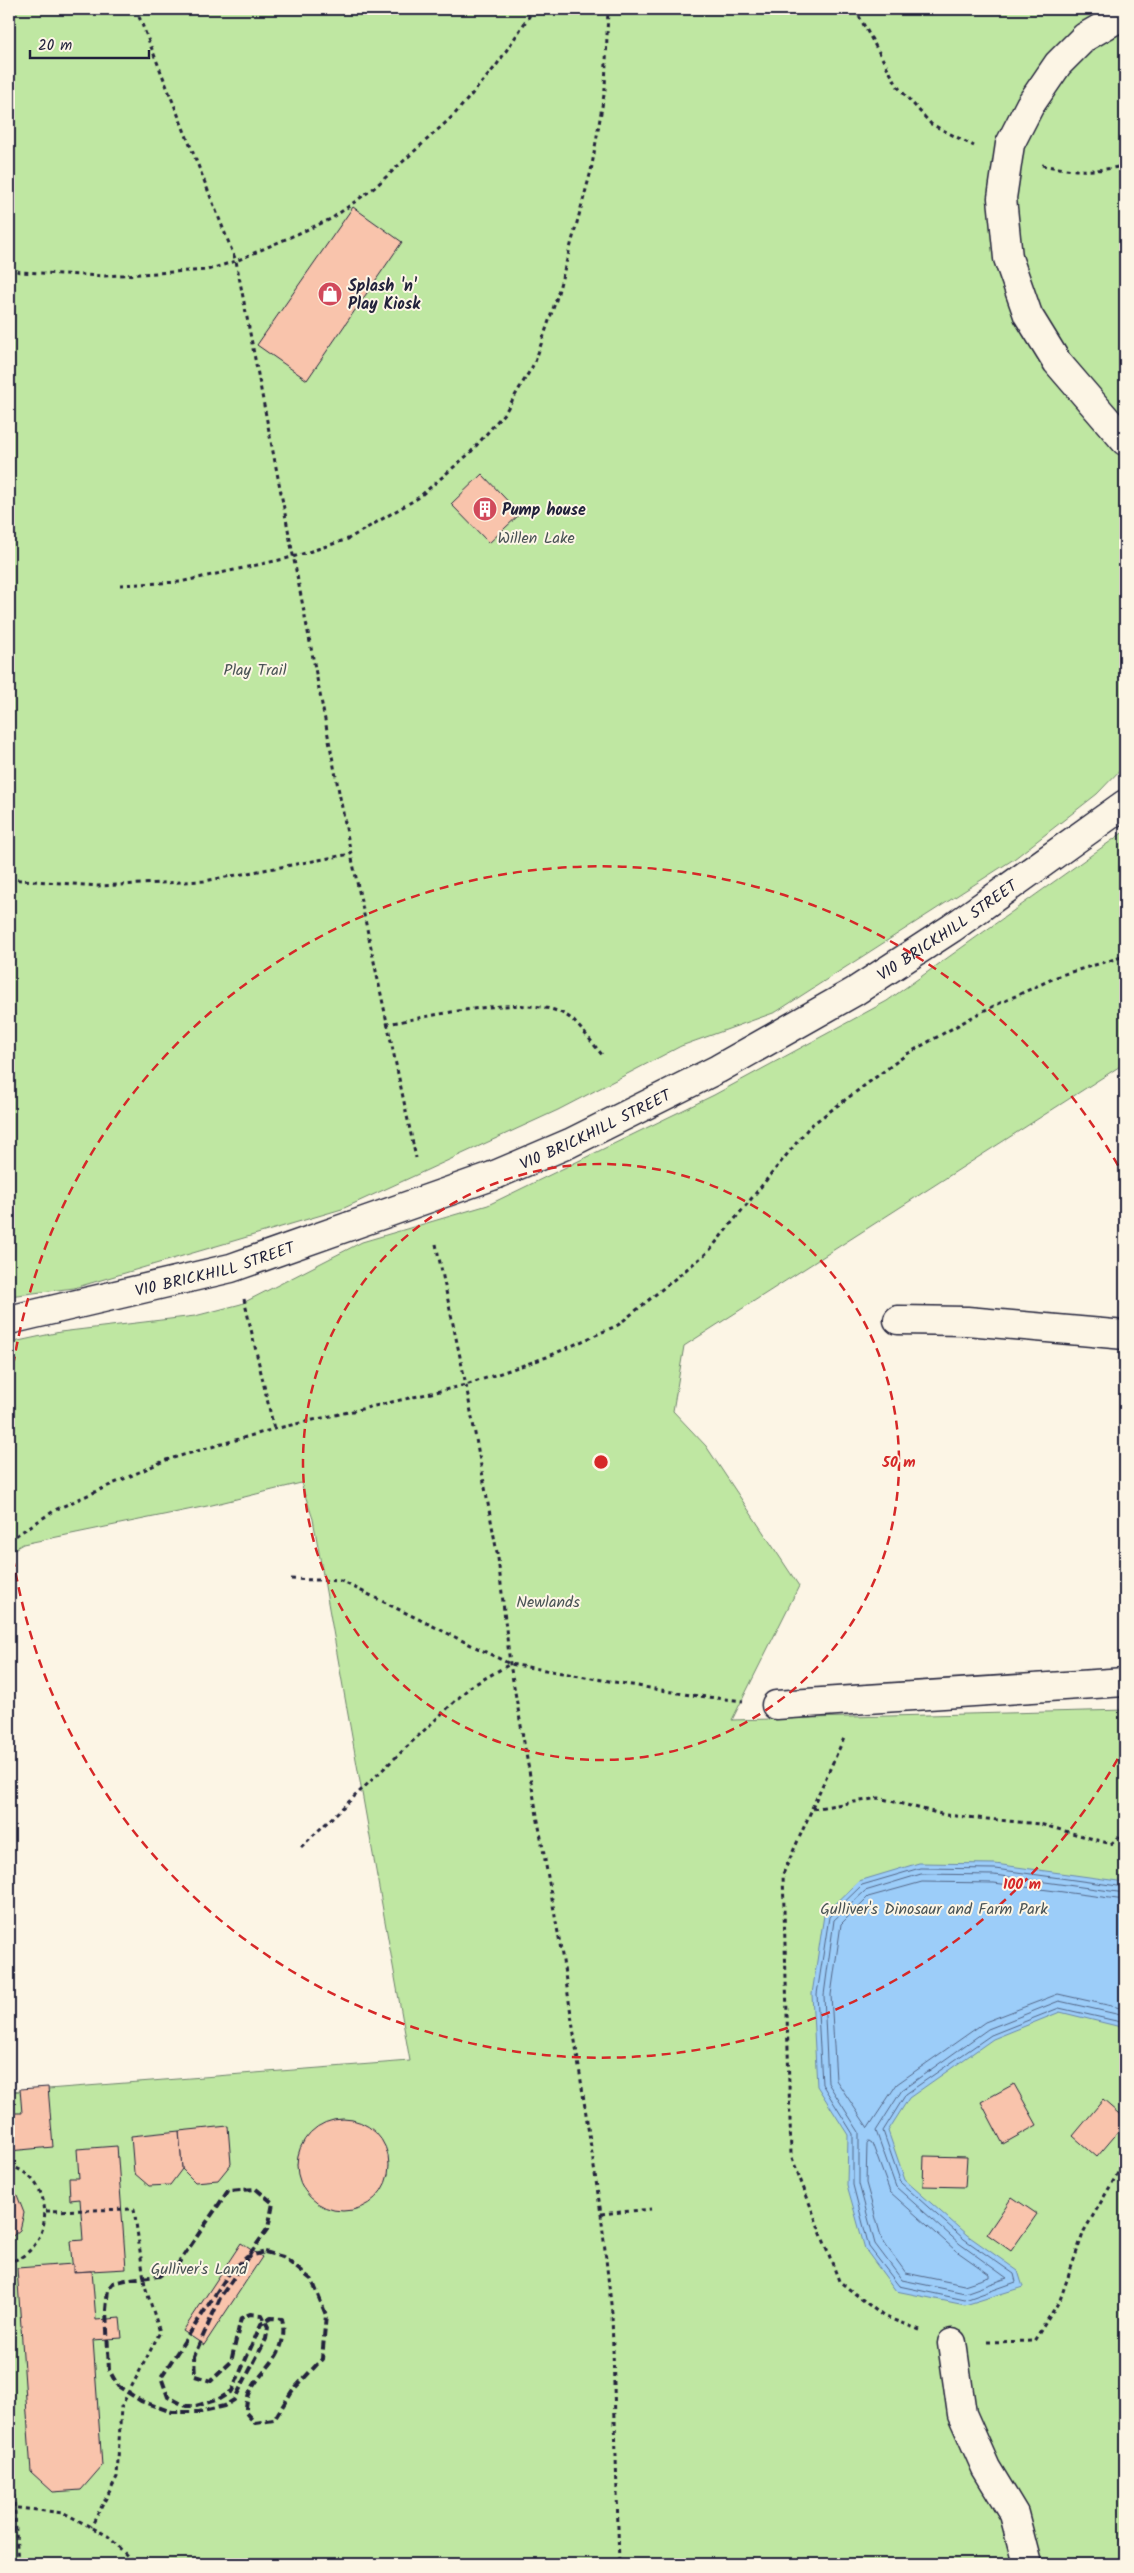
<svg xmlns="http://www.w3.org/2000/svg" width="1134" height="2573" font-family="Kalam,sans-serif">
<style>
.green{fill:#bfe7a2;stroke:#70846e}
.water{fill:#9ccdf9;stroke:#6b89ad}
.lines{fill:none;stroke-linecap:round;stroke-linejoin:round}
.shore{stroke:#536687;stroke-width:1}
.building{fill:#f9c4ac;stroke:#22223b}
.minor-casing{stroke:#22223b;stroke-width:31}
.path{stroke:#22223b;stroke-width:3;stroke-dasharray:4 4;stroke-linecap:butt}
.minor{stroke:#fcf5e5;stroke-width:28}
.rail{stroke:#22223b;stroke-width:4;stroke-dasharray:8 4;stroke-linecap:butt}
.minor-bridge-casing{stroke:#22223b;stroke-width:31;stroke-linecap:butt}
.minor-bridge{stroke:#fcf5e5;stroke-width:28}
.ring{fill:none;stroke:#d62828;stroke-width:2.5;stroke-dasharray:9 6}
.labels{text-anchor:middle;stroke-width:4;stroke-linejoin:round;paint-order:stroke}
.poi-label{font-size:16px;font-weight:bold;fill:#22223b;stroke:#fcf5e5;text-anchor:start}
.park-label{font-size:16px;fill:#495355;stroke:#fcf5e5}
.street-label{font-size:16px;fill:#22223b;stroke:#fcf5e5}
.centre{fill:#d62828;stroke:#fcf5e5;stroke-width:2.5}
.ring-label{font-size:15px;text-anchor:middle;font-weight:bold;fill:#d62828;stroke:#fcf5e5;stroke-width:4;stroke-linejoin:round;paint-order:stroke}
</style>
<rect width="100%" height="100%" fill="#fcf5e5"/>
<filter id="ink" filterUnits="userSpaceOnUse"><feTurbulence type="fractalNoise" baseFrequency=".02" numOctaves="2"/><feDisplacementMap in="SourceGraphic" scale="10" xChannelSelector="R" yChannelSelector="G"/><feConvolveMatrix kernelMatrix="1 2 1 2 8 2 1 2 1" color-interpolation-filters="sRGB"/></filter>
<g filter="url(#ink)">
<g class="green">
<path d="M 9,9 L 1125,9 L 1125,765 L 1097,794 L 1014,859 L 776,1012 L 681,1046 L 558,1110 L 342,1209 L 74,1288 L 9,1296 Z"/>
<path d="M 1125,831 L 1125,1063 L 684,1346 L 673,1411 L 706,1446 L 799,1586 L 732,1720 L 1125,1710 L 1125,2564 L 9,2564 L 9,2092 L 410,2061 L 313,1519 L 301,1483 L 212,1505 L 23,1544 L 9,1552 L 9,1343 L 60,1332 L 195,1316 L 241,1304 L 362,1242 L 488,1205 L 714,1095 L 887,1001 Z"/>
</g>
<path class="water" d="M 919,1863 L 995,1864 L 1125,1882 L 1125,2028 L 1060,2012 L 993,2039 L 909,2098 L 888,2131 L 905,2180 L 967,2235 L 1018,2271 L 1023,2287 L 965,2305 L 896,2291 L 865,2249 L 847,2185 L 848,2135 L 817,2086 L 812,1994 L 824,1915 L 859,1881 Z"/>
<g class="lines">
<g class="shore">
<path d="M 1125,1887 L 995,1869 L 920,1868 L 862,1885 L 829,1917 L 817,1994 L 822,2084 L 853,2134 L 853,2185 L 869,2247 L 899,2286 L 965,2300 L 1016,2282 L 1014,2274 L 964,2239 L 901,2183 L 883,2131 L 906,2094 L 991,2035 L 1059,2008 L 1125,2023"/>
<path d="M 1125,1893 L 994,1875 L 921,1874 L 865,1891 L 834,1920 L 824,1995 L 828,2083 L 859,2132 L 859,2184 L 875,2244 L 902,2280 L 965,2293 L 1007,2278 L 960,2244 L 896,2187 L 876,2131 L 902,2090 L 988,2029 L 1059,2001 L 1125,2016"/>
<path d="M 1125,1900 L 994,1883 L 922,1882 L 868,1897 L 841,1924 L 831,1995 L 836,2080 L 868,2128 L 897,2084 L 985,2022 L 1058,1994 L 1125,2009"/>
<path d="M 869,2141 L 872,2143 L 890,2192 L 955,2250 L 989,2274 L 989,2277 L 964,2285 L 906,2273 L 882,2240 L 866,2183 L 867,2144 Z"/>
</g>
</g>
<g class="building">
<path d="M 353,207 L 402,242 L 307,380 L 257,345 Z"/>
<path d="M 482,474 L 520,514 L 489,543 L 451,504 Z"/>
<path d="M 1014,2084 L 1037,2125 L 1003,2144 L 981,2102 Z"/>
<path d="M 48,2087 L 53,2147 L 9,2151 L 9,2113 L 22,2113 L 20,2089 Z"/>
<path d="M 1103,2100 L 1125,2119 L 1125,2124 L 1097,2157 L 1073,2136 Z"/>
<circle cx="343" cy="2165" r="46"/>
<path d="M 228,2126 L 231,2164 L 218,2180 L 195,2182 L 182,2169 L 179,2131 Z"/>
<path d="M 179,2131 L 182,2169 L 170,2185 L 149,2186 L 134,2173 L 131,2136 Z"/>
<path d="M 117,2146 L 126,2269 L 73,2272 L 70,2241 L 83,2240 L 80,2199 L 70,2200 L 69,2178 L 79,2178 L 77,2149 Z"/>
<path d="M 924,2156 L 967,2157 L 965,2187 L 923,2186 Z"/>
<path d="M 9,2188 L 17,2195 L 24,2213 L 20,2230 L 9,2239 Z"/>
<path d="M 1012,2197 L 1037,2214 L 1011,2251 L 987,2234 Z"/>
<path d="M 241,2243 L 262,2257 L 204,2345 L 183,2331 Z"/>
<path d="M 73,2264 L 73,2272 L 92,2271 L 96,2320 L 120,2318 L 122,2338 L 93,2340 L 102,2466 L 81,2490 L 53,2492 L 31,2472 L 17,2268 Z"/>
</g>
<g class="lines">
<defs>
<g id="minor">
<path d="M 1125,14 L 1085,37 L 1058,64 L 1030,105 L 1010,144 L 1002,198 L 1008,258 L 1028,315 L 1057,362 L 1125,441"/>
<path id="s1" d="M 495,1175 L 570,1143 L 718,1069 L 854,992 L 952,928 L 1125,804"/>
<path id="s2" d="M 9,1320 L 231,1268 L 350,1226"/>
<path d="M 898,1320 L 967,1321 L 1125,1335"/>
<path d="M 776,1705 L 1125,1682"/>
<path d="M 952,2343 L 962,2414 L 986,2468 L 1014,2514 L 1027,2564"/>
</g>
</defs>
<use href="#minor" class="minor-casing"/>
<g class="path">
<path d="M 136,9 L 236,261 L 351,854 L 416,1158"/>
<path d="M 855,9 L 898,87 L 931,124 L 974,146"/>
<path d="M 1042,165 C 1070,171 1097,173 1125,165"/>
<path d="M 9,268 L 20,272 L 105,276 L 207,270 L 236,261 L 331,219 L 374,188 L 454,115 L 496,66 L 534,9"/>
<path d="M 120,585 L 180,582 L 293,557 L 348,539 L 418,498 L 470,453 L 506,411 L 535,362 L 556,300 L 591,171 L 605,89 L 608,9"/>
<path d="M 9,879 L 98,886 L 204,881 L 351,854"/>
<path d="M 386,1024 C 430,1017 534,990 570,1018 C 582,1028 593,1044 603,1056"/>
<path d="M 436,1244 L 466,1385 L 498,1558 L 510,1664 L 563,1961 L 601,2214 L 612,2313 L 619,2564"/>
<path d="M 244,1299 L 274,1429"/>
<path d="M 9,1540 L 57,1509 L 166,1460 L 274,1429 L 466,1385 L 547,1357 L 618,1325 L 709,1251 L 810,1126 L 907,1054 L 983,1011 L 1061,975 L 1125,956"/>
<path d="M 291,1579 L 341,1581 L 510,1664 L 690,1695 L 743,1701"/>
<path d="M 812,1808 L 845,1736"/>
<path d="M 301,1847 L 470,1687 L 510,1664"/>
<path d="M 9,2079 L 14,2167"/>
<path d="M 9,2166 C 57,2177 56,2250 9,2262"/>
<path d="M 46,2211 L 134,2209 L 145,2286 L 160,2332 L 121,2407 L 117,2477 L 91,2527"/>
<path d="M 601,2214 L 651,2209"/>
<path d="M 920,2330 L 883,2316 L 839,2281 L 791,2155 L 783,1874 L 812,1809 L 879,1798 L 945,1815 L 1040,1824 L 1111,1844 L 1125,1832"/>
<path d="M 987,2342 L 1034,2341 L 1060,2300 L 1084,2231 L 1125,2161"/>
<path d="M 9,2415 L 18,2564"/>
<path d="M 9,2507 L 64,2513 L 108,2536 L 135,2564"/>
</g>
<use href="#minor" class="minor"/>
<g class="rail">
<path d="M 256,2189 L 273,2203 L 268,2228 L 221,2296 L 194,2356 L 195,2376 L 211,2381 L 231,2362 L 241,2318 L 250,2314 L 262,2315 L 268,2327 L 266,2339 L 234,2400 L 224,2406 L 199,2412 L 172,2412 L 141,2401 L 118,2386 L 109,2370 L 106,2310 L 108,2289 L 113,2283 L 130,2279 L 159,2276 L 178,2264 L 228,2191 Z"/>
<path d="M 265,2252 L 283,2257 L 312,2280 L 326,2315 L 322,2359 L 292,2391 L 274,2420 L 255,2423 L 246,2413 C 244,2373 292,2365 282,2319 L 271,2318 L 261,2324 L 232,2391 L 219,2399 L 196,2406 L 186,2406 L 168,2397 L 161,2377 L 230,2272 L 247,2257 Z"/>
</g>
<defs>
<path id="minor-bridge" d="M 350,1226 L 495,1175"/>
</defs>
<use href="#minor-bridge" class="minor-bridge-casing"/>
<use href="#minor-bridge" class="minor-bridge"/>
</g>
</g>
<g class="ring">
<circle cx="601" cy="1462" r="298"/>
<path d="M1125 1746A596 596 0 0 1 9 1529M9 1395A596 596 0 0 1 1125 1178"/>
</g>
<defs>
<symbol id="shop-disc" viewBox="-11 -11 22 22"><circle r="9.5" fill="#d1495b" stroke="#fcf5e5"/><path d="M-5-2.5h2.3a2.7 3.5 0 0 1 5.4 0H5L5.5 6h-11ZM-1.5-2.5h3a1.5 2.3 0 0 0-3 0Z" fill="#fff"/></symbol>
<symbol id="building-disc" viewBox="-11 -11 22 22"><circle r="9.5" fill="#d1495b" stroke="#fcf5e5"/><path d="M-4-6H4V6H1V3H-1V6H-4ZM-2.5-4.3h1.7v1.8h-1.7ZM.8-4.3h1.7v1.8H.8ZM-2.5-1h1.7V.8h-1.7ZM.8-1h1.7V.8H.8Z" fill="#fff"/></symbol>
</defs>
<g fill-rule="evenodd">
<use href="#shop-disc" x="316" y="280" width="28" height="28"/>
<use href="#building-disc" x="471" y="495" width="28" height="28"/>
</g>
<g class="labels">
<g class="poi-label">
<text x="348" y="291">Splash 'n'<tspan x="348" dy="18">Play Kiosk</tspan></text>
<text x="502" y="515">Pump house</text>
</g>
<g class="park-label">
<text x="536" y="543">Willen Lake</text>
<text x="255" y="675">Play Trail</text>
<text x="548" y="1607">Newlands</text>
<text x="934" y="1914">Gulliver's Dinosaur and Farm Park</text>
<text x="199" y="2274">Gulliver's Land</text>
</g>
<g class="street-label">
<text dy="6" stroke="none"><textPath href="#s1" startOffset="515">V10 BRICKHILL STREET</textPath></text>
<text dy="6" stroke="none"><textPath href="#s1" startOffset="110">V10 BRICKHILL STREET</textPath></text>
<text dy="6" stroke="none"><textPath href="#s2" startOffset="212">V10 BRICKHILL STREET</textPath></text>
</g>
</g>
<circle cx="601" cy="1462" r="8" class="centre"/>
<g class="ring-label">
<text x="899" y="1467">50 m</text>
<text x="1022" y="1889">100 m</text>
</g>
<rect width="1134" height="2573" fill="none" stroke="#fcf5e5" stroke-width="30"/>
<rect x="15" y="15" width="1104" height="2543" fill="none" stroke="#22223b" stroke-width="2" filter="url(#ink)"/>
<path d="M30 50v8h119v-8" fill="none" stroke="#22223b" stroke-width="2.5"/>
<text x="38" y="50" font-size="15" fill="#22223b" stroke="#fcf5e5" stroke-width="4" paint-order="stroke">20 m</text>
</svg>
